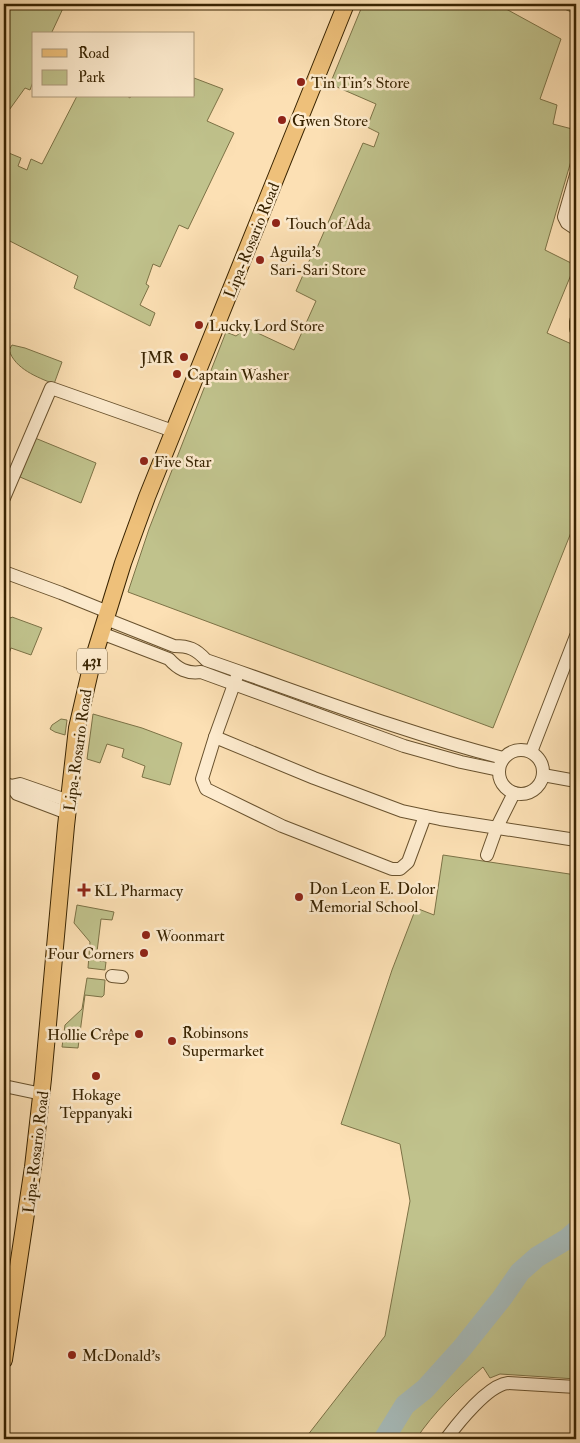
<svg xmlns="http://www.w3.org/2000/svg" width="580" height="1443" font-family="'IM FELL Double Pica',serif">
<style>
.green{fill:#c0c28c;stroke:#7c7246}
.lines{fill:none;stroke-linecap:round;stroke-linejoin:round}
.river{stroke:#a6bab9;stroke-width:21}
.minor-casing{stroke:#69522e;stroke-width:14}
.major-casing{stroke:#382301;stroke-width:18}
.minor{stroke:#fdebce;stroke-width:12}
.major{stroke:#eec07a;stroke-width:16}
.poi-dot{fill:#8f2418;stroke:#fdebce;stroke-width:2}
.labels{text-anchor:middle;stroke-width:5;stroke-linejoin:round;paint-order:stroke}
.shield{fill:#fdebce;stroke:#735f3e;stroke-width:1}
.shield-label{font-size:15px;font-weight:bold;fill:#382301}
.poi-label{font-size:16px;fill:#382301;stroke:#fdebce;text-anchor:start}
.street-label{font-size:16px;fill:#382301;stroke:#fdebce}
</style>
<rect width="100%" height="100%" fill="#fce0b4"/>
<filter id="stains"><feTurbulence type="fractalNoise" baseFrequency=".004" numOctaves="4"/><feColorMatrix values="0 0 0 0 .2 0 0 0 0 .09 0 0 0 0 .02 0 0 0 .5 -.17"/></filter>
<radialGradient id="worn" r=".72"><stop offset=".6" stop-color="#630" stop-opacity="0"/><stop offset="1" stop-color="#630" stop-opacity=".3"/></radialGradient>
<g class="green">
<path d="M 4,4 L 65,4 L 51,34 L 34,34 L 34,79 L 30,90 L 25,88 L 7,113 L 4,124 Z"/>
<path d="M 363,4 L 497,4 L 561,39 L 540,99 L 557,105 L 553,124 L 576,130 L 576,144 L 545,250 L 575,265 L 547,333 L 576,346 L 576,520 L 493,728 L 128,592 L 149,529 L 226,332 L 236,336 L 247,328 L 294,350 L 316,301 L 296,291 L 314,250 L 316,250 L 363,143 L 374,147 L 379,133 L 367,127 L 376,104 L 330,84 Z"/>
<path d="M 553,4 L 576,4 L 576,14 Z"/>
<path d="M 194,78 L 223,89 L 207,121 L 234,133 L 188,229 L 179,225 L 160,267 L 153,264 L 146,284 L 149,286 L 140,305 L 155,313 L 150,326 L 74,288 L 78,276 L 4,238 L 4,151 L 21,158 L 18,166 L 27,170 L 31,159 L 42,164 L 77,96 L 127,96 L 130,98 L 131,96 L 194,96 Z"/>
<path d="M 12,345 L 25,348 L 62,362 L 54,384 C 37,377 15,369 9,350 Z"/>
<path d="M 35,438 L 96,463 L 81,503 L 20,477 Z"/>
<path d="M 4,615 L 11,618 L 12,617 L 42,628 L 31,655 L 11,648 L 4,667 Z"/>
<path d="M 93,714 L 142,728 L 182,743 L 170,785 L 142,777 L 145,766 L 122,757 L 124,749 L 107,744 L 100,763 L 87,759 Z"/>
<path d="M 61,719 L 67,720 L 65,735 L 55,732 L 50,729 L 52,725 Z"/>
<path d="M 443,855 L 576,875 L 576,1379 L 500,1374 L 490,1378 L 483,1367 C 458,1389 434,1412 416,1439 L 306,1439 L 307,1436 L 385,1336 L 410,1201 L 400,1144 L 341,1124 L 392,970 L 416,908 L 434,915 Z"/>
<path d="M 77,905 L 114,912 L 112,920 L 101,919 L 96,960 L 106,962 L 105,970 L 88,968 L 90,942 L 74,923 Z"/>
<path d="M 87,978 L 105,980 L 104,995 L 102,997 L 85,995 L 78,1048 L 62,1047 L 65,1025 L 82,1009 Z"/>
</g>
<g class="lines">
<path class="river" d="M 384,1439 L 405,1405 L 425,1389 L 462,1348 L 502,1298 L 520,1272 L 537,1257 L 567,1239 L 576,1231"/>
<defs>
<g id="minor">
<path d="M 576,175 L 564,217 L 567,223 L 576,229"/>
<path d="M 576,321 L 576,329"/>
<path d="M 4,498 L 51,388 L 173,431"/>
<path d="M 4,572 L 61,593 L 108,612"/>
<path d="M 106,619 L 174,646 C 189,646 196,649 206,660 C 305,694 402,732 503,758"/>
<path d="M 101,633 L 169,659 C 178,669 187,674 201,672 L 404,746 L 461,762 L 499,770"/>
<path d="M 237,676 L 215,737 L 202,779 L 206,789 L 282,826 L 392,869 L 400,869 L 408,862 L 425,816"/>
<path d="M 215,737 L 314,778 L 402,811 L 440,819 L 576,840"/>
<circle cx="521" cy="772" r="22"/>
<path d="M 531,752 L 576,636"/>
<path d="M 543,775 L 576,781"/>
<path d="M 4,783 L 11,786 L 17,794 L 67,813"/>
<path d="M 11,786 L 20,784 L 69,801"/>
<path d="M 487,855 L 497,827 L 514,793"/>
<path d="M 112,976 L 122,977"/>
<path d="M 4,1086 L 42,1094"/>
<path d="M 446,1439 C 458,1423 488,1385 508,1383 L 576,1387"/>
</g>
<path id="major" d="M 4,1360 L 33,1167 L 43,1079 L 66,826 L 77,728 L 92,663 L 123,563 L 147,497 L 346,4"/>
</defs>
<use href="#minor" class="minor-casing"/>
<use href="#major" class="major-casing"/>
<use href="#minor" class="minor"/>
<use href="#major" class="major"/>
</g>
<g class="poi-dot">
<circle cx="301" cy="82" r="5"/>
<circle cx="282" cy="120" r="5"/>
<circle cx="276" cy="223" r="5"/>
<circle cx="260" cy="260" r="5"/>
<circle cx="199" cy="325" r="5"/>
<circle cx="184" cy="357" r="5"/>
<circle cx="177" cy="374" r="5"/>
<circle cx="144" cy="461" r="5"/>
<path d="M81.5 882.5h5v5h5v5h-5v5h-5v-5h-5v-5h5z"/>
<circle cx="299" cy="897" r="5"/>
<circle cx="146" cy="935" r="5"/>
<circle cx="144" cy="953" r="5"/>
<circle cx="139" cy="1034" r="5"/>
<circle cx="172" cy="1041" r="5"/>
<circle cx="96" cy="1076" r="5"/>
<circle cx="72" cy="1355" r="5"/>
</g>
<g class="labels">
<rect class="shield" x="77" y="648.5" width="30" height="25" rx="4"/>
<g class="shield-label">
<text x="92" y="666">431</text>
</g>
<g class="poi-label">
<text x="311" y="88">Tin Tin's Store</text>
<text x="292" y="126">Gwen Store</text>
<text x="286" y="229">Touch of Ada</text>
<text x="270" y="257">Aguila's<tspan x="270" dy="18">Sari-Sari Store</tspan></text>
<text x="209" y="331">Lucky Lord Store</text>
<text x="174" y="363" text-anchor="end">JMR</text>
<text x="187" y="380">Captain Washer</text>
<text x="154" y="467">Five Star</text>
<text x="309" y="894">Don Leon E. Dolor<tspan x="309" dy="18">Memorial School</tspan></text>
<text x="94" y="896">KL Pharmacy</text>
<text x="156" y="941">Woonmart</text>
<text x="134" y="959" text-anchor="end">Four Corners</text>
<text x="182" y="1038">Robinsons<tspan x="182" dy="18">Supermarket</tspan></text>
<text x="129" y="1040" text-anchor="end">Hollie Crêpe</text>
<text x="96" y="1100" text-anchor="middle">Hokage<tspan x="96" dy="18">Teppanyaki</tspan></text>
<text x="82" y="1361">McDonald's</text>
</g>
<g class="street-label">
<text transform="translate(251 240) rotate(-68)" y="6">Lipa-Rosario Road</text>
<text transform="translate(77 750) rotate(-82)" y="6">Lipa-Rosario Road</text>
<text transform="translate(35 1152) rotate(-83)" y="6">Lipa-Rosario Road</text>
</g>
</g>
<rect width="580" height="1443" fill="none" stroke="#fce0b4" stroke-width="20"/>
<rect x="5" y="5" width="570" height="1433" fill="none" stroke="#382301" stroke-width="2.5"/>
<rect x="10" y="10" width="560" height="1423" fill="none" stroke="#382301"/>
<rect x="32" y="32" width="162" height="65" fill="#fdebce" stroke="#ae9b7c"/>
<rect x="42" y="49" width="25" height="8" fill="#eec07a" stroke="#ae9b7c"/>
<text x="78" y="58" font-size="15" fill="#382301">Road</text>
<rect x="42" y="70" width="25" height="15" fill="#c0c28c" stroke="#ae9b7c"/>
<text x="78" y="82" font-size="15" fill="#382301">Park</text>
<rect width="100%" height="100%" filter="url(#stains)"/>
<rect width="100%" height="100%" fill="url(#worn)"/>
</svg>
